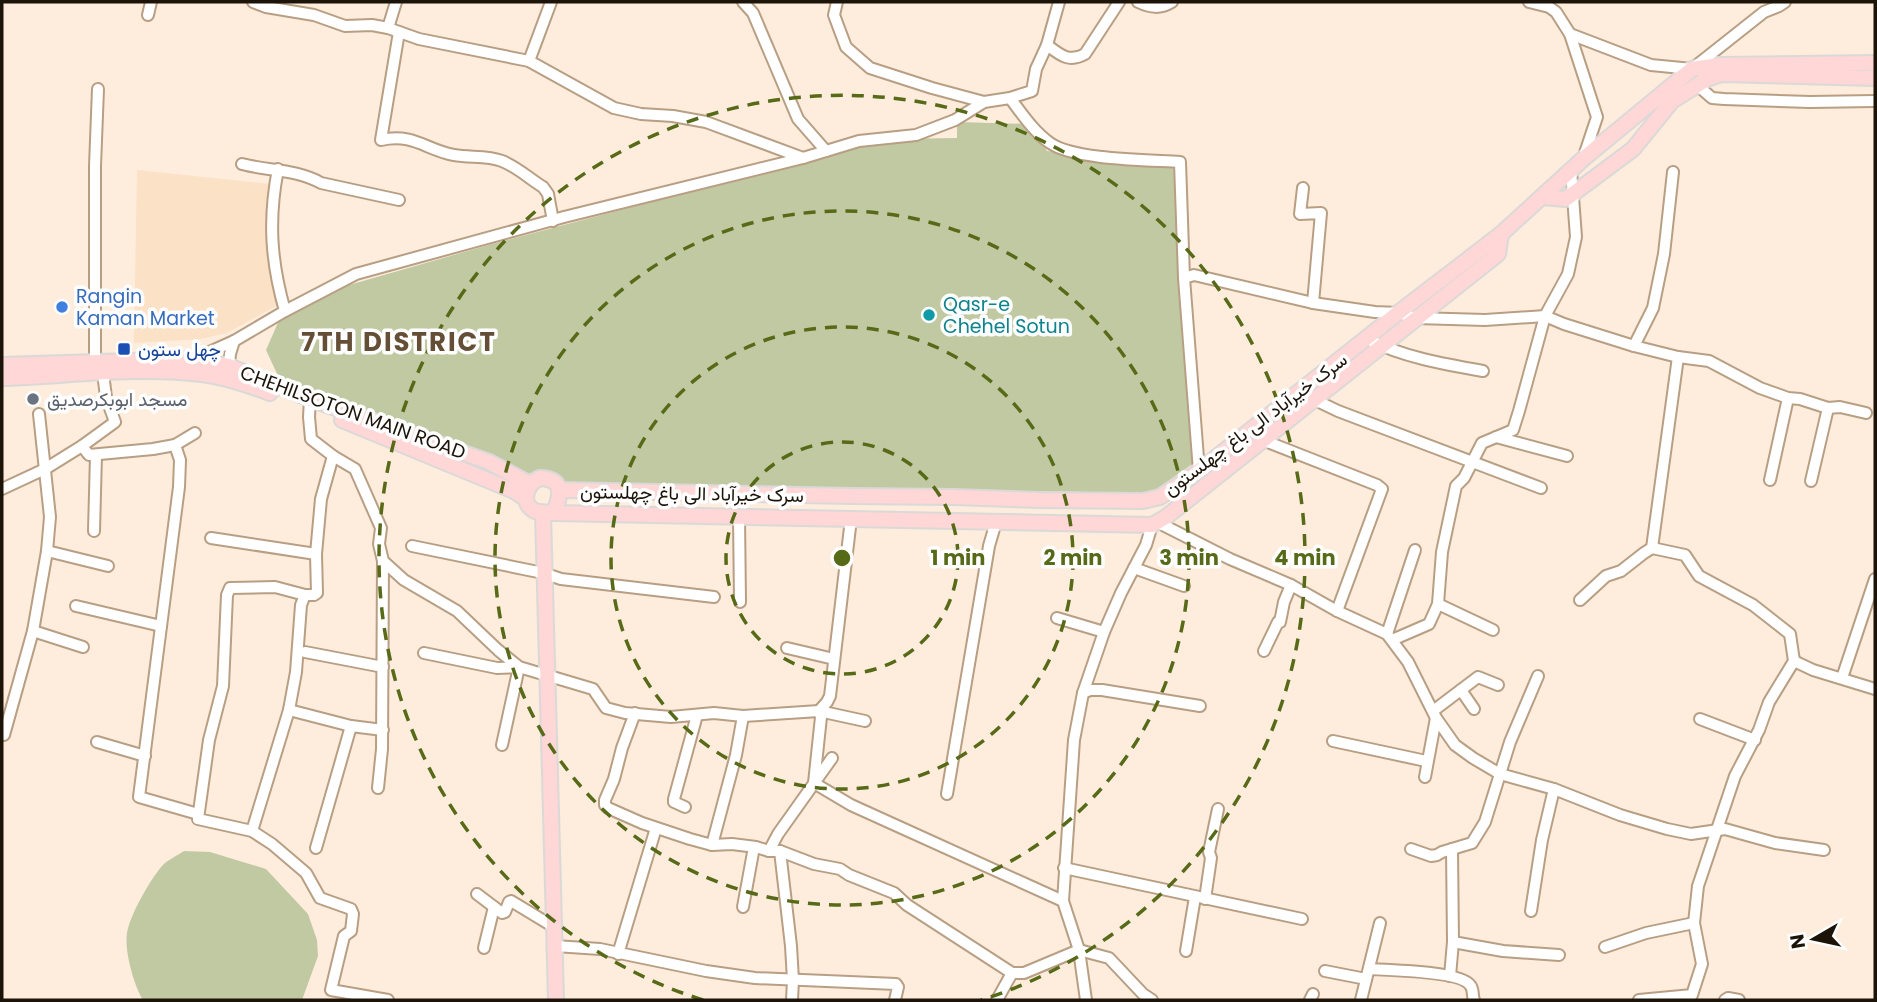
<svg xmlns="http://www.w3.org/2000/svg" width="1877" height="1002" font-family="Poppins,Vazirmatn,sans-serif">
<style>
.built{fill:#fbe1c6}
.green{fill:#c1c9a2}
.lines{fill:none;stroke-linecap:round;stroke-linejoin:round}
.minor-casing{stroke:#b89f84;stroke-width:14}
.major-casing{stroke:#dbd9d8;stroke-width:18}
.minor{stroke:#fff;stroke-width:10}
.major{stroke:#fed7d6;stroke-width:14}
.ring{fill:none;stroke:#576a18;stroke-width:3.5;stroke-dasharray:12 9}
.shop-dot{fill:#3f7fe0;stroke:#fefefe;stroke-width:2.5}
.culture-dot{fill:#0f9aa8;stroke:#fefefe;stroke-width:2.5}
.transit-dot{fill:#1a4fb4;stroke:#fefefe;stroke-width:2.5}
.worship-dot{fill:#6b7280;stroke:#fefefe;stroke-width:2.5}
.labels{text-anchor:middle;stroke-width:7;stroke-linejoin:round;paint-order:stroke}
.shop-label{font-size:19px;fill:#366cbe;stroke:#fefefe;text-anchor:start}
.culture-label{font-size:19px;fill:#0d838f;stroke:#fefefe;text-anchor:start}
.transit-label{font-size:19px;fill:#164399;stroke:#fefefe;text-anchor:start}
.worship-label{font-size:19px;fill:#5b616d;stroke:#fefefe;text-anchor:start}
.street-label{font-size:19px;fill:#1c1309;stroke:#fefefe}
.district-label{font-size:26px;font-weight:bold;letter-spacing:2px;fill:#644e36;stroke:#fefefe}
.centre{fill:#576a18;stroke:#fefefe;stroke-width:3.5}
.ring-label{font-size:21px;text-anchor:middle;font-weight:bold;fill:#576a18;stroke:#fefefe;stroke-width:7;stroke-linejoin:round;paint-order:stroke}
</style>
<rect width="100%" height="100%" fill="#feeddd"/>
<path class="built" d="M 137,170 L 270,184 L 266,238 L 278,305 L 227,333 L 201,339 L 134,343 Z"/>
<g class="green">
<path d="M 957,122 L 1031,124 L 1047,151 L 1178,164 L 1198,460 L 1151,493 L 563,484 L 537,473 L 524,473 L 279,378 L 266,350 L 280,318 L 335,289 L 492,244 L 889,139 L 957,138 Z"/>
<path d="M 184,851 L 210,852 L 266,869 L 308,914 L 317,940 L 318,956 L 302,1000 L 143,1000 C 134,986 124,950 127,933 C 130,915 150,880 162,866 C 167,860 177,856 184,851 Z"/>
</g>
<g class="lines">
<defs>
<g id="minor">
<path d="M 253,2 L 266,7 L 314,15 L 345,26 L 372,25 L 388,28 L 419,39 L 529,61 L 614,108 L 641,114 L 673,116 L 706,122 L 803,158"/>
<path d="M 743,2 L 753,13 L 798,119 L 826,151"/>
<path d="M 837,2 L 834,15 L 846,47 L 870,68 L 932,88 L 984,102"/>
<path d="M 1138,2 C 1151,8 1160,9 1172,2"/>
<path d="M 1529,2 L 1549,7 L 1556,12 L 1570,34 L 1597,117 L 1583,159"/>
<path d="M 148,15 L 151,2"/>
<path d="M 388,28 L 396,2"/>
<path d="M 399,32 L 381,140 C 414,133 426,150 454,155 C 470,158 487,155 502,161 C 517,167 530,179 543,187 L 548,194 L 553,221"/>
<path d="M 1570,34 L 1651,65 L 1692,69 L 1764,12 L 1779,6 L 1785,2"/>
<path d="M 1047,45 C 1060,55 1069,63 1085,54 L 1119,2"/>
<path d="M 529,61 L 551,2"/>
<path d="M 1697,85 L 1712,98 L 1724,99 L 1810,102 L 1875,101"/>
<path d="M 1010,98 C 1022,114 1034,132 1050,143 C 1074,160 1149,160 1180,162 L 1184,278 L 1199,471"/>
<path d="M 242,164 C 268,171 296,169 321,183 L 399,200"/>
<path d="M 278,169 C 268,220 271,262 285,311"/>
<path d="M 1303,188 L 1300,214 L 1321,213 L 1313,303"/>
<path d="M 1184,278 L 1194,275 L 1313,303 L 1375,312 L 1398,313 L 1416,318 L 1485,320 L 1545,316 L 1564,324 L 1634,346 L 1678,357 L 1709,361 L 1760,388 L 1788,398 L 1800,399 L 1828,408 L 1840,407 L 1866,413"/>
<path d="M 1367,339 C 1403,357 1443,364 1483,371"/>
<path d="M 1634,346 L 1653,308 L 1664,254 L 1673,172"/>
<path d="M 194,359 L 234,341 L 285,311 L 356,274 L 564,217 L 803,158 L 859,141 L 916,135 L 955,120 L 984,102 L 1010,98 L 1032,91 L 1036,69 L 1047,45 L 1059,2"/>
<path d="M 95,361 L 95,166 L 98,89"/>
<path d="M 229,366 L 230,354 L 234,341"/>
<path d="M 310,399 L 309,417 L 311,439 L 333,456 L 355,469 L 381,528 L 379,544 L 383,561 L 382,749 L 378,788"/>
<path d="M 1315,400 L 1338,411 L 1541,488"/>
<path d="M 1496,437 L 1567,456"/>
<path d="M 1265,441 L 1377,485 L 1382,489 L 1337,611"/>
<path d="M 175,445 L 180,460 L 179,487 L 139,797 L 198,814"/>
<path d="M 82,446 L 89,455 L 153,449 L 175,445 L 195,433"/>
<path d="M 1770,480 L 1788,398"/>
<path d="M 1811,481 L 1828,408"/>
<path d="M 2,489 L 45,469 L 82,446 L 115,422 L 106,397 L 103,373"/>
<path d="M 739,517 L 740,602"/>
<path d="M 1157,522 L 1230,559 L 1291,585 L 1337,611 L 1387,634 L 1408,662 L 1436,718 L 1455,745 L 1473,758 L 1500,774 L 1554,789 L 1620,815 L 1667,829 L 1691,834 L 1725,829 L 1775,843 L 1824,850"/>
<path d="M 94,531 L 96,455"/>
<path d="M 211,538 L 316,554"/>
<path d="M 412,546 L 543,573 L 561,579 L 714,597"/>
<path d="M 1652,548 L 1678,357"/>
<path d="M 47,551 L 108,566"/>
<path d="M 383,561 L 404,580 L 457,611 L 498,650 L 519,667 L 593,689 L 606,708 L 625,713 L 671,717 L 714,713 L 743,716 L 819,711 L 865,721"/>
<path d="M 1134,568 L 1184,586"/>
<path d="M 305,595 L 275,587 L 230,588 L 227,595 L 223,686 L 209,740 L 198,819 L 252,831 L 272,844 L 306,873 L 320,898 L 351,909 L 353,914 L 351,931 L 344,936 L 331,990 L 388,1000"/>
<path d="M 1580,600 L 1606,576 L 1621,571 L 1644,553 L 1652,548 L 1685,555 L 1699,576 L 1753,605 L 1790,634 L 1794,661 L 1769,702 L 1759,730 L 1735,776 L 1698,886 L 1694,923 L 1702,964 L 1692,995 L 1639,1000"/>
<path d="M 1438,604 L 1493,630"/>
<path d="M 76,606 L 161,626"/>
<path d="M 1057,618 L 1104,632"/>
<path d="M 33,631 L 83,647"/>
<path d="M 1387,634 L 1415,550"/>
<path d="M 1392,640 L 1429,624 L 1438,604 L 1442,552 L 1456,486 L 1464,478 L 1482,443 L 1513,430 L 1519,411 L 1545,316 L 1568,274 L 1576,237 L 1571,170"/>
<path d="M 787,648 L 834,659"/>
<path d="M 1264,651 L 1278,622 L 1280,622 L 1284,602 L 1291,585"/>
<path d="M 305,652 L 383,667"/>
<path d="M 424,653 L 497,668 L 519,667 L 502,745"/>
<path d="M 1794,661 L 1813,670 L 1875,689"/>
<path d="M 1842,678 L 1875,579"/>
<path d="M 1461,690 L 1474,709"/>
<path d="M 1083,693 L 1090,690 L 1102,690 L 1200,706"/>
<path d="M 289,710 L 351,726 L 383,730"/>
<path d="M 819,711 L 821,717 L 814,783 L 851,805 L 1063,901"/>
<path d="M 819,711 L 827,702 L 830,696 L 851,519"/>
<path d="M 1433,711 L 1478,677 L 1498,685"/>
<path d="M 635,713 L 622,748 L 614,779 L 605,800 L 605,805 L 608,808 L 642,823 L 690,839 L 712,845 L 732,844 L 756,847 L 769,851 L 780,851 L 814,864 L 840,869 L 849,875 L 894,893 L 907,905 L 1012,973 L 1024,973 L 1079,950 L 1109,958 L 1143,994 L 1152,1000"/>
<path d="M 1700,719 L 1755,740"/>
<path d="M 4,735 L 33,631 L 47,551 L 50,517 L 39,414"/>
<path d="M 1333,741 L 1426,761"/>
<path d="M 97,742 L 145,756"/>
<path d="M 1425,777 L 1436,718"/>
<path d="M 947,794 L 989,546 L 996,522"/>
<path d="M 685,807 L 674,802 L 674,799 L 697,715"/>
<path d="M 252,831 L 289,710 L 296,672 L 301,605 L 305,595 L 314,595 L 317,593 L 316,554 L 321,499 L 333,456"/>
<path d="M 712,845 L 736,755 L 743,716"/>
<path d="M 316,848 L 351,726"/>
<path d="M 1411,849 L 1431,856 L 1437,855 L 1442,852 L 1472,843 L 1485,822 L 1510,742 L 1538,676"/>
<path d="M 769,851 L 778,834 L 832,758"/>
<path d="M 780,851 L 791,946 L 793,980 L 792,1000"/>
<path d="M 1064,868 L 1302,919"/>
<path d="M 477,894 L 502,913 L 505,912 L 509,902 L 511,901 L 554,927"/>
<path d="M 1205,899 L 1211,858 L 1209,852 L 1218,809"/>
<path d="M 743,907 L 754,847"/>
<path d="M 1531,911 L 1542,840 L 1554,789"/>
<path d="M 1453,942 L 1503,951 L 1559,955"/>
<path d="M 555,946 L 600,949 L 706,971 L 755,978 L 896,984 L 898,987 L 895,1000"/>
<path d="M 1605,947 L 1646,933 L 1694,923"/>
<path d="M 484,948 L 494,907"/>
<path d="M 1186,951 L 1195,897"/>
<path d="M 618,954 L 656,828"/>
<path d="M 1369,969 C 1388,970 1460,971 1470,985 C 1474,989 1472,996 1474,1000"/>
<path d="M 1325,971 L 1366,979"/>
<path d="M 1450,976 L 1453,942 L 1452,849"/>
<path d="M 997,1000 L 1012,973"/>
<path d="M 1086,1000 L 1079,950 L 1063,901 L 1074,740 L 1083,693 L 1104,632 L 1121,593 L 1146,545 L 1152,525"/>
<path d="M 1310,1000 L 1313,994"/>
<path d="M 1361,1000 L 1380,923"/>
<path d="M 1725,1000 L 1728,998 L 1739,1000"/>
</g>
<g id="major">
<path d="M 1542,197 L 1566,199 L 1633,149 L 1672,101 L 1707,79 L 1721,74 L 1875,78"/>
<path d="M 2,365 L 194,359 L 229,366 L 310,399 L 489,462 L 530,484"/>
<path d="M 2,378 C 68,376 136,366 202,374 C 226,377 249,385 270,393"/>
<path d="M 342,420 L 514,491 L 526,499"/>
<path d="M 540,478 C 566,479 560,497 554,513 C 548,512 541,513 535,511 C 519,503 527,483 540,478 Z"/>
<path d="M 559,490 L 851,496 L 954,497 L 1039,500 L 1143,501 L 1160,497 L 1199,471 L 1398,313 L 1501,234 L 1583,159 L 1692,69 L 1719,65 L 1875,63"/>
<path d="M 543,513 L 556,1000"/>
<path d="M 554,513 L 1152,525 L 1166,517 L 1498,254 L 1501,234"/>
</g>
</defs>
<use href="#minor" class="minor-casing"/>
<use href="#major" class="major-casing"/>
<use href="#minor" class="minor"/>
<use href="#major" class="major"/>
</g>
<g class="ring">
<circle cx="842" cy="558" r="116"/>
<circle cx="842" cy="558" r="231"/>
<circle cx="842" cy="558" r="347"/>
<path d="M703 1000A463 463 0 1 1 981 1000"/>
</g>
<circle class="shop-dot" cx="62" cy="307" r="7"/>
<circle class="culture-dot" cx="929" cy="315" r="7"/>
<rect class="transit-dot" x="117" y="342" width="14" height="14" rx="3.5"/>
<circle class="worship-dot" cx="33" cy="399" r="7"/>
<g class="labels">
<g class="shop-label">
<text x="76" y="303">Rangin<tspan x="76" dy="22">Kaman Market</tspan></text>
</g>
<g class="culture-label">
<text x="943" y="311">Qasr-e<tspan x="943" dy="22">Chehel Sotun</tspan></text>
</g>
<g class="transit-label">
<text x="138" y="356">چهل ستون</text>
</g>
<g class="worship-label">
<text x="47" y="406">مسجد ابوبکرصدیق</text>
</g>
<g class="street-label">
<text transform="translate(353 412) rotate(20)" y="7">CHEHILSOTON MAIN ROAD</text>
<text transform="translate(1255 424) rotate(-37)" y="7">سرک خیرآباد الی باغ چهلستون</text>
<text transform="translate(692 493) rotate(1)" y="7">سرک خیرآباد الی باغ چهلستون</text>
</g>
<g class="district-label">
<text x="399" y="351">7TH DISTRICT</text>
</g>
</g>
<circle cx="842" cy="558" r="10" class="centre"/>
<g class="ring-label">
<text x="958" y="565">1 min</text>
<text x="1073" y="565">2 min</text>
<text x="1189" y="565">3 min</text>
<text x="1305" y="565">4 min</text>
</g>
<rect width="1877" height="1002" fill="none" stroke="#1c1309" stroke-width="7"/>
<g transform="translate(1814 939) rotate(261)" stroke="#fefefe" stroke-width="5" paint-order="stroke">
<path d="M0-5L12 26L0 18L-12 26Z" fill="#1c1309"/>
<text y="-10" font-size="19" font-weight="bold" text-anchor="middle" fill="#1c1309">N</text>
</g>
</svg>
